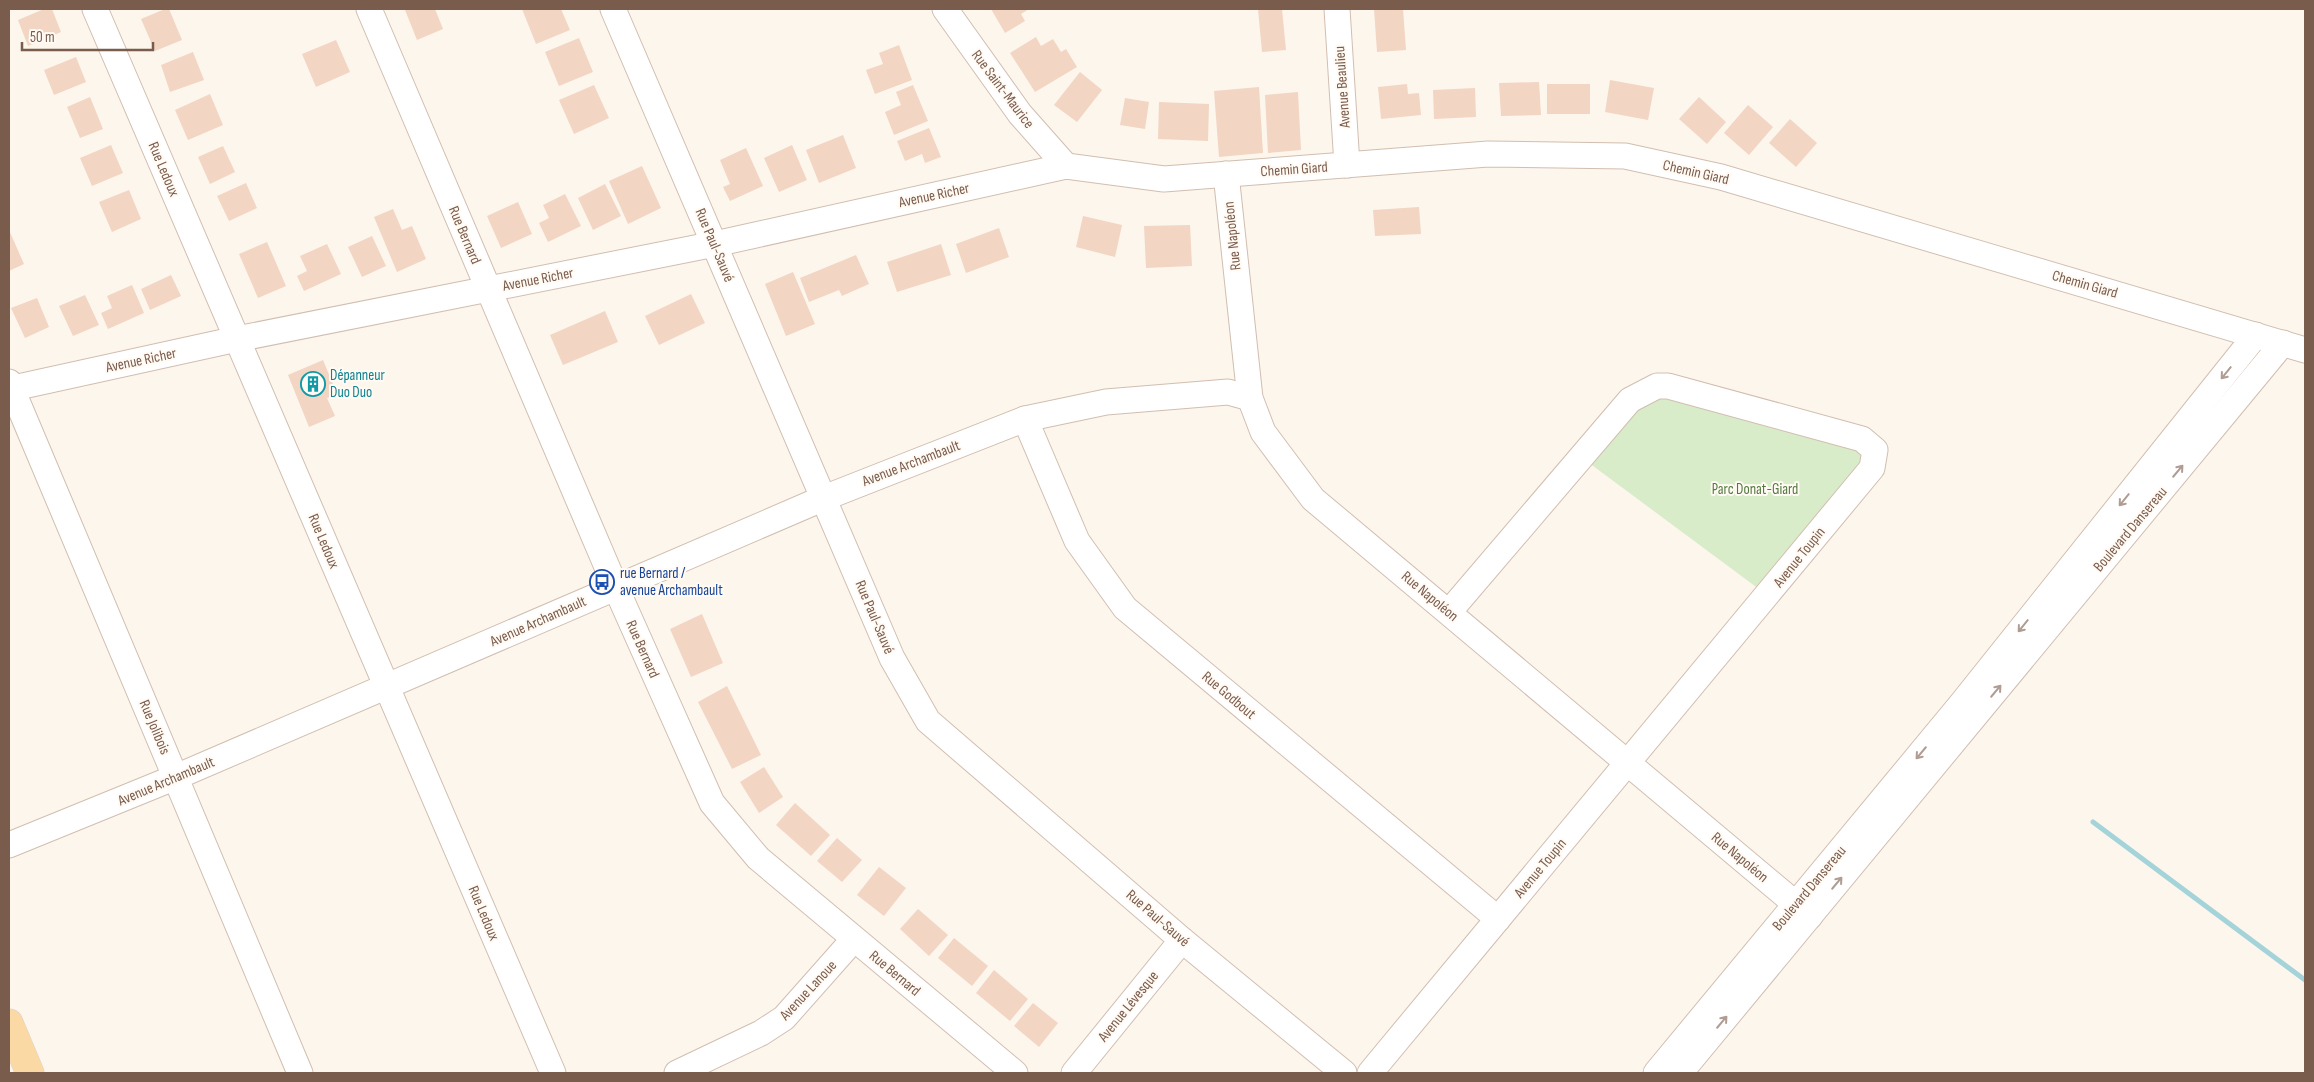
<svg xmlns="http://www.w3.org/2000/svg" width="2314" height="1082" font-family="'Sofia Sans Condensed',sans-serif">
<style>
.green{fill:#d8ecc9}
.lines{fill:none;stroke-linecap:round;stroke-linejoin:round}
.stream{stroke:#a5d3da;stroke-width:5}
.building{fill:#f3d5c3}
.minor-casing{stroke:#d1beb0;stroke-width:27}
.major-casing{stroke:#dad1cd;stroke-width:29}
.minor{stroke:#fff;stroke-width:25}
.major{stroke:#fbd9a5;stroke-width:28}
.oneway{stroke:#af9d94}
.labels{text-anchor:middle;stroke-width:4;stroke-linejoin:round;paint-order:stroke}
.street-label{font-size:15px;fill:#7a5c4d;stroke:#fffaf3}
.culture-label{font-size:15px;fill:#0d838f;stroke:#fffaf3;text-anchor:start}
.park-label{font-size:15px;fill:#537a41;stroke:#fffaf3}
.transit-label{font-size:15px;fill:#164399;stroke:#fffaf3;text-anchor:start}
</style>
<rect width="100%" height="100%" fill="#fdf6ec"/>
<path class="green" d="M 1657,386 L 1875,450 L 1767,595 L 1581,457 Z"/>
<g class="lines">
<path class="stream" d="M 2093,822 L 2305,980"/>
</g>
<g class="building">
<path d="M 44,9 L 52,9 L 61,32 L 28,46 L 18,20 Z"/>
<path d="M 165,9 L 169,9 L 182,40 L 155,51 L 141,19 Z"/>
<path d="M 409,9 L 435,9 L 443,29 L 417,40 L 405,10 Z"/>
<path d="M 522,9 L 561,9 L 570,30 L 536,44 Z"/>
<path d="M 991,9 L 1029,9 L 1021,14 L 1025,21 L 1005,33 Z"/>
<path d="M 1258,9 L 1282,9 L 1286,50 L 1262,52 Z"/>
<path d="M 1374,9 L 1403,9 L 1406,50 L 1377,52 Z"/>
<path d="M 1036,37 L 1041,46 L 1053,39 L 1061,52 L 1066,49 L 1077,67 L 1035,92 L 1010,53 Z"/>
<path d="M 579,38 L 593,72 L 559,86 L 545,52 Z"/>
<path d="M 336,40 L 350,72 L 316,87 L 302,54 Z"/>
<path d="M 899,45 L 912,80 L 875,94 L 866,70 L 883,64 L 879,53 Z"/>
<path d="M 193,52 L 204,80 L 170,92 L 161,65 Z"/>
<path d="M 76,57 L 86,82 L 54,95 L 44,70 Z"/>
<path d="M 1080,72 L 1102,90 L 1077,122 L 1054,105 Z"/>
<path d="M 1610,80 L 1654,88 L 1648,120 L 1605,112 Z"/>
<path d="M 1539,82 L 1541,115 L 1501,116 L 1499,83 Z"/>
<path d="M 1407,84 L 1408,94 L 1419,93 L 1421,115 L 1381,119 L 1378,87 Z"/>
<rect x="1547" y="84" width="43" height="30"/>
<path d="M 594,85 L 609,118 L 574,134 L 559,100 Z"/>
<path d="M 913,85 L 928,121 L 894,135 L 885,112 L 901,105 L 896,92 Z"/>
<path d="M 1259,87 L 1263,153 L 1219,157 L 1214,91 Z"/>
<path d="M 1475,88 L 1476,117 L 1434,119 L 1433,90 Z"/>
<path d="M 1298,92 L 1301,150 L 1268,153 L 1265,95 Z"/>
<path d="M 210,94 L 223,125 L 188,140 L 175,110 Z"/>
<path d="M 90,97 L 103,129 L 80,138 L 67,107 Z"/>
<path d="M 1699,97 L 1726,122 L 1707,144 L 1679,119 Z"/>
<path d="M 1125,98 L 1149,102 L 1145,129 L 1120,125 Z"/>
<path d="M 1159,102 L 1209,104 L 1208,141 L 1158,139 Z"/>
<path d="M 1748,105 L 1773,127 L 1749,155 L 1724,133 Z"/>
<path d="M 1790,119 L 1817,143 L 1796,167 L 1769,143 Z"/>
<path d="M 929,128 L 941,157 L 925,163 L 922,154 L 905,161 L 897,141 Z"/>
<path d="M 843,135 L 856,168 L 819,183 L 806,150 Z"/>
<path d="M 111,145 L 123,173 L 92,186 L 80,158 Z"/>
<path d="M 792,145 L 807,180 L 779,192 L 764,158 Z"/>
<path d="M 223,146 L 235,172 L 210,184 L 198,157 Z"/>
<path d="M 746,148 L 763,186 L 730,201 L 723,187 L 730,184 L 720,160 Z"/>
<path d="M 642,166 L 661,208 L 628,224 L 609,181 Z"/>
<path d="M 246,183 L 257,208 L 229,221 L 217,196 Z"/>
<path d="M 605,184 L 621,216 L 593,230 L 578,198 Z"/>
<path d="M 129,190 L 141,219 L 112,232 L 99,202 Z"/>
<path d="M 565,194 L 581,226 L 548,242 L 539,223 L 549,218 L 543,205 Z"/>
<path d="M 518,202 L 532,234 L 501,248 L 487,216 Z"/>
<path d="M 1419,207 L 1421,234 L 1375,236 L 1373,210 Z"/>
<path d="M 393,209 L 402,230 L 412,226 L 426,259 L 397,272 L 374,217 Z"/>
<path d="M 1083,216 L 1122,225 L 1115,257 L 1076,247 Z"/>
<path d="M 1190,225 L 1192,266 L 1146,268 L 1144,226 Z"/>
<path d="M 999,228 L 1009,257 L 966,273 L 956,244 Z"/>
<path d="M 9,230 L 24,264 L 9,271 Z"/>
<path d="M 372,236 L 386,266 L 362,277 L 348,247 Z"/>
<path d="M 267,242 L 286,286 L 258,298 L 239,254 Z"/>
<path d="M 327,244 L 341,274 L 304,291 L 297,276 L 307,271 L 300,256 Z"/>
<path d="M 941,244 L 951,275 L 897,292 L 887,262 Z"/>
<path d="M 856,255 L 869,284 L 842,296 L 839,290 L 809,302 L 800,278 Z"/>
<path d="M 793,272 L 815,324 L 786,336 L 765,284 Z"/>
<path d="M 171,275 L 181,296 L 150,310 L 141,289 Z"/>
<path d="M 132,285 L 144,313 L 108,329 L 101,313 L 112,308 L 107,296 Z"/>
<path d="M 691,294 L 705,323 L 659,345 L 645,316 Z"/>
<path d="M 85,295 L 99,325 L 73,336 L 59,306 Z"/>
<path d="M 37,298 L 49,327 L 25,338 L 11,308 Z"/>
<path d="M 605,311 L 618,342 L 563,365 L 550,335 Z"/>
<path d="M 323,360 L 337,394 L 327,398 L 335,416 L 309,427 L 288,375 Z"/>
<path d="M 702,614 L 723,663 L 691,677 L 670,629 Z"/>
<path d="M 727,686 L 761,755 L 732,769 L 698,702 Z"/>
<path d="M 764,767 L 783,797 L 759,813 L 740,782 Z"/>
<path d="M 795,803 L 830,835 L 811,856 L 776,825 Z"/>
<path d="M 837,838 L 862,860 L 842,882 L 817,861 Z"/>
<path d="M 879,867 L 906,888 L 884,916 L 857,895 Z"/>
<path d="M 918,909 L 948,935 L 929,956 L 900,929 Z"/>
<path d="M 954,938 L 988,966 L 972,986 L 938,958 Z"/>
<path d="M 994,970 L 1028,999 L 1010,1021 L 976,993 Z"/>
<path d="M 1033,1003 L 1058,1023 L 1039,1047 L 1014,1026 Z"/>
</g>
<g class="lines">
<defs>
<g id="minor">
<path d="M 95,9 L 553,1073"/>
<path d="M 369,9 L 616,588 L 712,803 L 758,858 L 1015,1073"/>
<path d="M 613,9 L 892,658 L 928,721 L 1182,940 L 1344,1073"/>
<path d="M 945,9 L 1020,114 L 1066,166"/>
<path d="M 1337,9 L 1347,165"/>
<path d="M 1226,174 L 1250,398 L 1263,432 L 1313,499 L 1810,916"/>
<path d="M 9,382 L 300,1073"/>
<path d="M 9,389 L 237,339 L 715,244 L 1066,166 L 1164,179 L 1488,154 L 1625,156 L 1721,177 L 2305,350"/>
<path d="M 1025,419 L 1077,541 L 1125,608 L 1498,919"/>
<path d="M 9,845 L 176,777 L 824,498 L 1025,419 L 1106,402 L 1228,392 L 1250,398"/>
<path d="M 677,1073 L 761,1033 L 784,1018 L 854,939"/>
<path d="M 1074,1073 L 1182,940"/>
<path d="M 1370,1073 L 1872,468 L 1875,450 L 1862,439 L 1668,386 L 1657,386 L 1630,400 L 1449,612"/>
<path d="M 1656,1073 L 1962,703 L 2256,335"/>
<path d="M 1680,1073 L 2283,343"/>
</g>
<path id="major" d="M 9,1023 L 30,1073"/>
</defs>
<use href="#minor" class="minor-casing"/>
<use href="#major" class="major-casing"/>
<use href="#minor" class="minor"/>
<use href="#major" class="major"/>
</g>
<defs><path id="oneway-shaft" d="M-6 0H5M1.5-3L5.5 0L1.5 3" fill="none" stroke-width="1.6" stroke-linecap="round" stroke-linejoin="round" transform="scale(1.25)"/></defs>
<g class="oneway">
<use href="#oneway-shaft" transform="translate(2226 373) rotate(129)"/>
<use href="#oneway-shaft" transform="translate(2178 471) rotate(-50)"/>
<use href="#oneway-shaft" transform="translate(2124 500) rotate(129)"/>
<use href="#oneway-shaft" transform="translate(2023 626) rotate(129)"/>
<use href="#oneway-shaft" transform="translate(1996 691) rotate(-50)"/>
<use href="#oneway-shaft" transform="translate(1921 753) rotate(130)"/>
<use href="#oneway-shaft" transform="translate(1837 883) rotate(-50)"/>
<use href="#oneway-shaft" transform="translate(1722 1022) rotate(-50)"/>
</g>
<defs>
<symbol id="building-ring" viewBox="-11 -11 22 22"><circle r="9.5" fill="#fffaf3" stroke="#0f9aa8" stroke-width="1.5"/><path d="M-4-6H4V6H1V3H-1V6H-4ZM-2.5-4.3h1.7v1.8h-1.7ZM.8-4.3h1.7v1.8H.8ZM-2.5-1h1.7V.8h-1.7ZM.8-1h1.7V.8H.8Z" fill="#0f9aa8"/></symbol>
<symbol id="bus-ring" viewBox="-11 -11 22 22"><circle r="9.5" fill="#fffaf3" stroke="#1a4fb4" stroke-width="1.5"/><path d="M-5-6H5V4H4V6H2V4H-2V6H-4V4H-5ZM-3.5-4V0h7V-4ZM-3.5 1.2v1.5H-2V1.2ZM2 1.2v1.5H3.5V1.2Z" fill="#1a4fb4"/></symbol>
</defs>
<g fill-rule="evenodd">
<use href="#building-ring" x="299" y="370" width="28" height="28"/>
<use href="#bus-ring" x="588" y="568" width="28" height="28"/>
</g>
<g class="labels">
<g class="street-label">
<text transform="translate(1342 87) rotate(-94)" y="5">Avenue Beaulieu</text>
<text transform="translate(1003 89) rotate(53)" y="5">Rue Saint-Maurice</text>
<text transform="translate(164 169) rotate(67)" y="5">Rue Ledoux</text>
<text transform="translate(1294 169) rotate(-4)" y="5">Chemin Giard</text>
<text transform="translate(1696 172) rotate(13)" y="5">Chemin Giard</text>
<text transform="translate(934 195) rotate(-12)" y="5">Avenue Richer</text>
<text transform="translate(465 235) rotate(67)" y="5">Rue Bernard</text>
<text transform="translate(1232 236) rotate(-96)" y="5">Rue Napoléon</text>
<text transform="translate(715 245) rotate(67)" y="5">Rue Paul-Sauvé</text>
<text transform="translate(538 279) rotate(-11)" y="5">Avenue Richer</text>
<text transform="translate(2085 284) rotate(16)" y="5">Chemin Giard</text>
<text transform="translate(141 360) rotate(-12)" y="5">Avenue Richer</text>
<text transform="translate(911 463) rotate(-21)" y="5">Avenue Archambault</text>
<text transform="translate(2130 529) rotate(-50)" y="5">Boulevard Dansereau</text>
<text transform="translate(324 541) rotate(67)" y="5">Rue Ledoux</text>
<text transform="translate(1799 557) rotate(-51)" y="5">Avenue Toupin</text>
<text transform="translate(1430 596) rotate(40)" y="5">Rue Napoléon</text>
<text transform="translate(875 617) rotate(67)" y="5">Rue Paul-Sauvé</text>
<text transform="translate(538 621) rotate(-24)" y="5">Avenue Archambault</text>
<text transform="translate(643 649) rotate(66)" y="5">Rue Bernard</text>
<text transform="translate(1229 695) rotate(40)" y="5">Rue Godbout</text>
<text transform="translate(155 727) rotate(67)" y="5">Rue Jolibois</text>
<text transform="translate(166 781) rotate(-23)" y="5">Avenue Archambault</text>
<text transform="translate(1740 857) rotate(40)" y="5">Rue Napoléon</text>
<text transform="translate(1540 868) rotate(-50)" y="5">Avenue Toupin</text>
<text transform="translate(1809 888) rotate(-50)" y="5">Boulevard Dansereau</text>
<text transform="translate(484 913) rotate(67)" y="5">Rue Ledoux</text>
<text transform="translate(1158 918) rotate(41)" y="5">Rue Paul-Sauvé</text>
<text transform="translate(895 973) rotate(40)" y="5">Rue Bernard</text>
<text transform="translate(808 990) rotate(-47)" y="5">Avenue Lanoue</text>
<text transform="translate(1128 1006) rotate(-51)" y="5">Avenue Lévesque</text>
</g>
<g class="culture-label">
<text x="330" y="380">Dépanneur<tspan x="330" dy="17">Duo Duo</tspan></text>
</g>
<g class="park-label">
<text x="1755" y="494">Parc Donat-Giard</text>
</g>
<g class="transit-label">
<text x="620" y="578">rue Bernard /<tspan x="620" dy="17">avenue Archambault</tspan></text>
</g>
</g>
<rect width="2314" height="1082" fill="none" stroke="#7a5c4d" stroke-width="20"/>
<path d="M22 42v8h131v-8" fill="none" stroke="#7a5c4d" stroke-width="2.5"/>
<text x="30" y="42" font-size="15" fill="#7a5c4d" stroke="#fffaf3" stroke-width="4" paint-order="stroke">50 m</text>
</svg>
